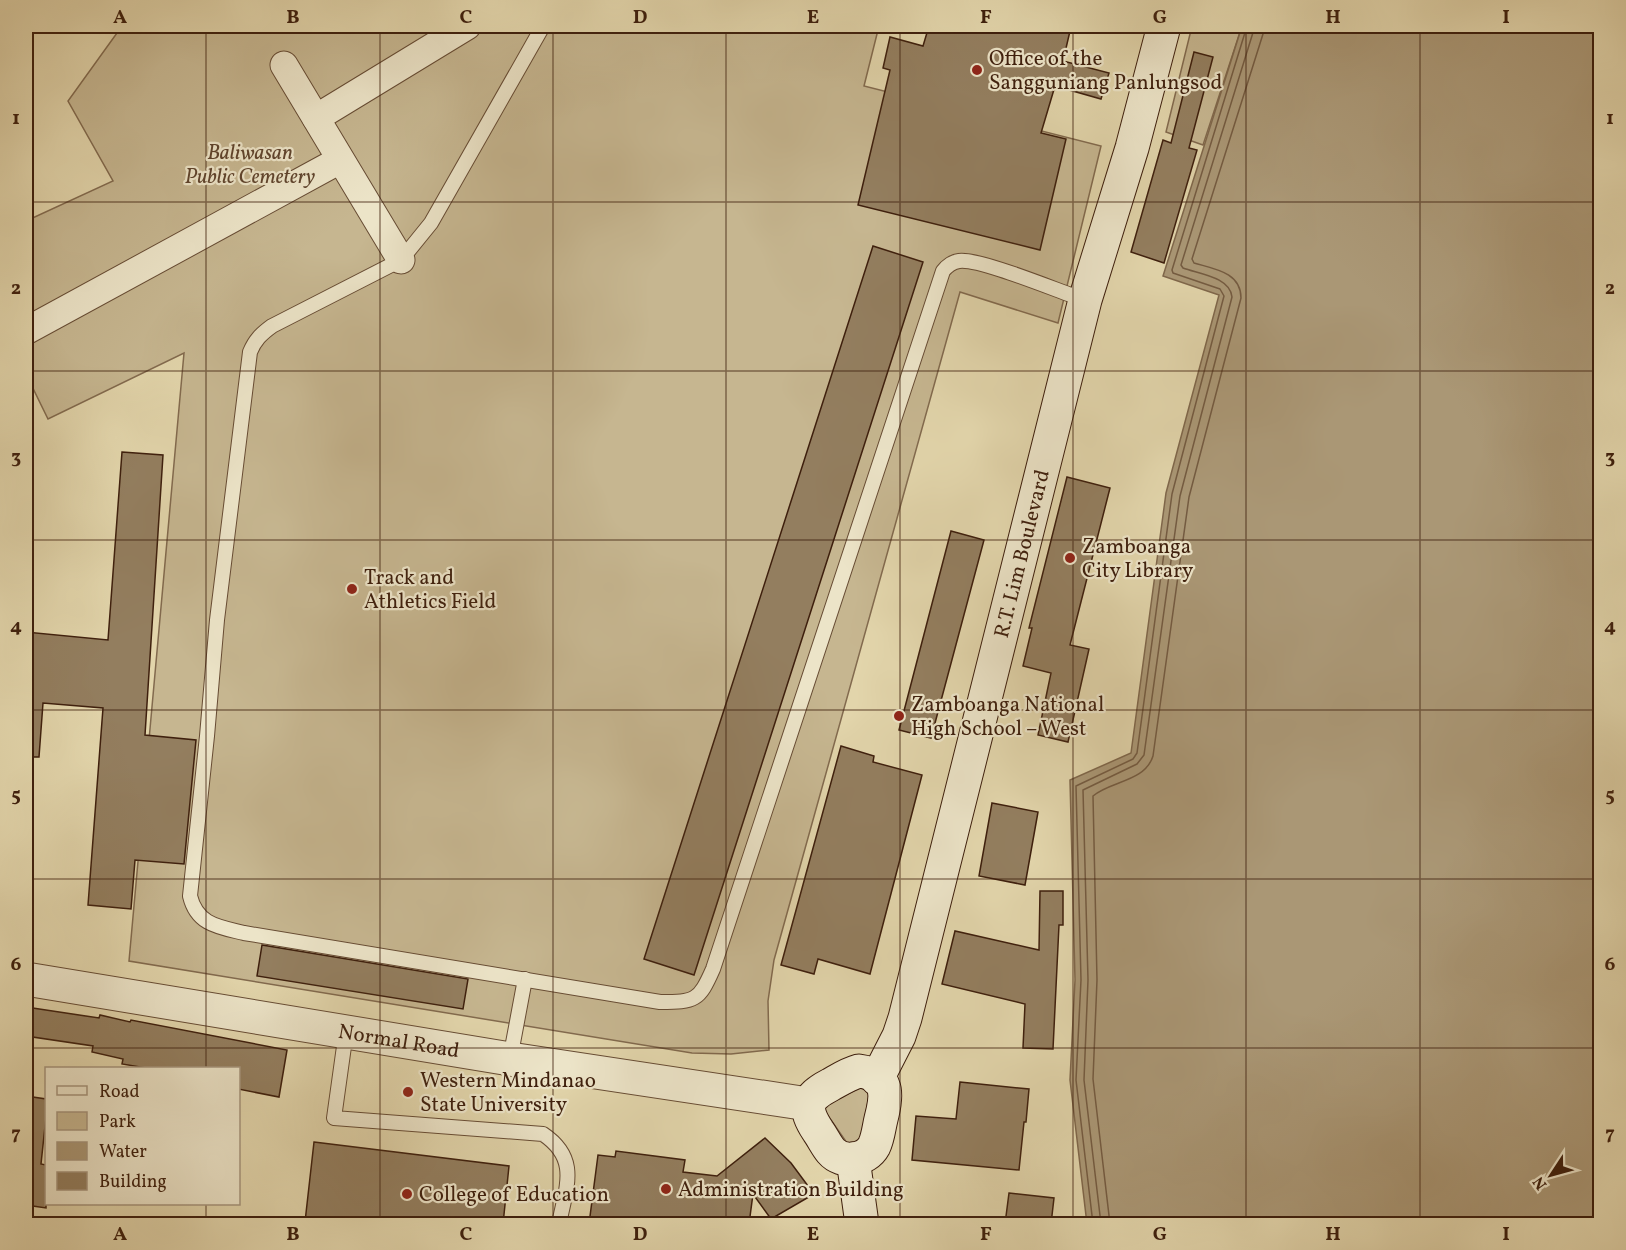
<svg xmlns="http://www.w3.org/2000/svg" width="1626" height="1250" font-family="Vollkorn,serif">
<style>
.green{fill:#c6b690;stroke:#826a4e;stroke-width:1.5}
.water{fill:#aa9775;stroke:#7f674b;stroke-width:1.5}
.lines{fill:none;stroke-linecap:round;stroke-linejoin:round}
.shore{stroke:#745b41;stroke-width:1.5}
.building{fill:#937e5f;stroke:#3e1f0d;stroke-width:1.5}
.service-casing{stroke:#674c34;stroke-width:16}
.minor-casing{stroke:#674c34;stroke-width:29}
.tertiary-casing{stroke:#674c34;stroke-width:35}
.secondary-casing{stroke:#3e1f0d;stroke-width:35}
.service{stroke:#ece4c8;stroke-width:14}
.minor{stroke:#ece4c8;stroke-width:27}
.tertiary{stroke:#ece4c8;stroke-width:33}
.secondary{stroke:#ece4c8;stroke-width:33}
.grid{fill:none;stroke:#3e1f0d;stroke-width:1.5;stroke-opacity:0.55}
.poi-dot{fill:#8f2418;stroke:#ece4c8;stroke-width:2}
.labels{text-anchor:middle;stroke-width:4.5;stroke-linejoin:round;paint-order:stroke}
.poi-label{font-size:21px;fill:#3e1f0d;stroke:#ece4c8;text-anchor:start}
.park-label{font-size:21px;font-style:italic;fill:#60452e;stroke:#ece4c8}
.street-label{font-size:21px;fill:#3e1f0d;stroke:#ece4c8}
.neatline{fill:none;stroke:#3e1f0d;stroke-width:2}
.grid-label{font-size:20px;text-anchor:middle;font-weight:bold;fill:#3e1f0d}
</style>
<rect width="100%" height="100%" fill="#e2d5ab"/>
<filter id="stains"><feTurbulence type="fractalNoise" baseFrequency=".00333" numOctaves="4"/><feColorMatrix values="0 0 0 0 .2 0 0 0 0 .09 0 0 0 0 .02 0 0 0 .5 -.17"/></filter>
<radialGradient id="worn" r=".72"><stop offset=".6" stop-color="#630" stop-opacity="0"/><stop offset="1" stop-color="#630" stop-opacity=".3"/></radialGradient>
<g class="green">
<path d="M 122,26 L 879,26 L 864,86 L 1101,146 L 1058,323 L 960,292 L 774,960 L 768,1001 L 769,1050 L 731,1054 L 692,1053 L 129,961 L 184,353 L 48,419 L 26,374 L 26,221 L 113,181 L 68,101 Z"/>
<path d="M 1192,26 L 1242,26 L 1203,145 L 1166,132 Z"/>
<path d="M 859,1088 L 866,1088 L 870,1092 L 861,1137 L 855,1143 L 847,1143 L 824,1110 L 825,1106 Z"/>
</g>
<path class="water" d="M 1242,26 L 1600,26 L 1600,1224 L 1087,1224 L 1070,1080 L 1075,980 L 1070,780 L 1131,753 L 1166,493 L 1219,295 L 1163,276 Z"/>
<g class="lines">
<g class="shore">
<path d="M 1093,1224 L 1076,1080 L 1081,980 L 1076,786 L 1133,759 L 1137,753 L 1172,494 L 1224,296 L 1220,289 L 1173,273 L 1172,270 L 1247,26"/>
<path d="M 1101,1224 L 1084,1080 L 1088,980 L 1083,790 L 1137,764 L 1144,755 L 1180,496 L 1232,297 C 1230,277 1199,274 1183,268 L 1181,265 L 1255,26"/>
<path d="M 1110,1224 L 1093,1079 L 1097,980 L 1093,796 C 1110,781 1145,782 1153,756 L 1189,497 L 1241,298 C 1241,272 1214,269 1194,263 L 1192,259 L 1263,34 L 1264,26"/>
</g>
</g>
<g class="building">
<path d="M 929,26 L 1050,26 L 1070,31 L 1063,61 L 1109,73 L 1101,99 L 1055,86 L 1041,133 L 1066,139 L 1040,250 L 858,205 L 890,70 L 883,68 L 890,37 L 923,46 Z"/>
<path d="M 1194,52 L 1213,57 L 1189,148 L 1197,150 L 1164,263 L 1131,252 L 1163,140 L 1171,143 Z"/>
<path d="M 873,246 L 923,262 L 694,975 L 644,959 Z"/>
<path d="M 122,452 L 163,455 L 145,735 L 196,740 L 184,864 L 135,860 L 131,909 L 88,905 L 103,708 L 43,703 L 39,757 L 26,757 L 26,632 L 108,640 Z"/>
<path d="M 1067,477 L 1110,488 L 1070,645 L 1089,649 L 1068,742 L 1038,735 L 1051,673 L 1023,666 L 1032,628 L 1029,628 Z"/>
<path d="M 951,531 L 984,540 L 931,738 L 899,730 Z"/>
<path d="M 841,746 L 874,756 L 873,762 L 922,775 L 870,974 L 818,959 L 814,974 L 781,965 Z"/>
<path d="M 992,803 L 1038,812 L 1025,885 L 979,876 Z"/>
<path d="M 1040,891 L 1063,891 L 1063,925 L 1059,925 L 1053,1049 L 1023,1048 L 1025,1004 L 942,984 L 955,931 L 1039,950 Z"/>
<path d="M 262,945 L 468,979 L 463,1009 L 257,976 Z"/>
<path d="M 26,1007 L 99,1018 L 100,1015 L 130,1022 L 131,1020 L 287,1050 L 279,1097 L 238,1089 L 238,1068 L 146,1068 L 122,1064 L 123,1059 L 92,1052 L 93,1046 L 26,1036 Z"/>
<path d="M 960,1082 L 1029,1089 L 1026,1122 L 1024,1122 L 1019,1170 L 912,1160 L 916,1116 L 956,1119 Z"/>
<path d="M 26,1096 L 46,1099 L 46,1117 L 41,1164 L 46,1165 L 46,1208 L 26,1205 Z"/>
<path d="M 765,1138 L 791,1163 L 814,1194 L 771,1219 L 753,1194 L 749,1224 L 589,1224 L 598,1155 L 615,1157 L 616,1151 L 685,1160 L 683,1172 L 717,1176 Z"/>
<path d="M 314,1142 L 509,1166 L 503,1224 L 326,1224 L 305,1222 Z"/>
<path d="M 1009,1193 L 1054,1198 L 1051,1224 L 1005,1224 Z"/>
</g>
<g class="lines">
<defs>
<g id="service">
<path d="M 543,26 L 431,223 L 401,260 L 272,326 C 261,334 255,340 250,352 L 217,620 L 207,736 L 190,896 C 197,925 219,927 244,933 L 660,1002 C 695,1002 699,1001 713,969 L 943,271 C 947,266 952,262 959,261 C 980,258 1060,292 1085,300"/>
<path d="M 346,1032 L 334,1118 L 543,1134 C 580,1159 566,1187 559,1224"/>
<path d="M 510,1059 L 525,979"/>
</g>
<g id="minor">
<path d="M 284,65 L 401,260"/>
<path d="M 316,118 L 467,26"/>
<path d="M 26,331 L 340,160"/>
</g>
<g id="tertiary">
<path id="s1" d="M 26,979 L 510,1059 L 808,1104"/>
</g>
<g id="secondary">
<path d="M 859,1071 C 890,1075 887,1096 881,1119 C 879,1127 878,1138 874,1146 C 866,1161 842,1164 831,1151 C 826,1145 823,1138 818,1131 C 803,1108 805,1098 830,1085 C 839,1080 848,1074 859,1071 Z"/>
<path id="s2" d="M 877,1079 L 899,1036 L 905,1018 L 1085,300 L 1132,148 L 1164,26"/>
<path d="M 853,1159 L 862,1224"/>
</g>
</defs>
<use href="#service" class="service-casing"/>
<use href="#minor" class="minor-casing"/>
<use href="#tertiary" class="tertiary-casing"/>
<use href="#secondary" class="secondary-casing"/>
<use href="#service" class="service"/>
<use href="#minor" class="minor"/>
<use href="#tertiary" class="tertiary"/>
<use href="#secondary" class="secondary"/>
</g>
<path class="grid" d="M 206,26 L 206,1068M 380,26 L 380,1224M 553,26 L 553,1224M 726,26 L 726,1224M 900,26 L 900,1224M 1073,26 L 1073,1224M 1246,26 L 1246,1224M 1420,26 L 1420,1224M 26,202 L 1600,202M 26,371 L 1600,371M 26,540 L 1600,540M 26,710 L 1600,710M 26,879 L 1600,879M 26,1048 L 1600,1048M 206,1204 L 206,1224"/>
<g class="poi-dot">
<circle cx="977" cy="70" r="6"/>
<circle cx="1070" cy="558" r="6"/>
<circle cx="352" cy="589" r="6"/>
<circle cx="899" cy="716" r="6"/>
<circle cx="408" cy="1092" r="6"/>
<circle cx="666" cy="1189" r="6"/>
<circle cx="407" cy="1194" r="6"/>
</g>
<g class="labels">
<g class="poi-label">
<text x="989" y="65">Office of the<tspan x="989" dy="24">Sangguniang Panlungsod</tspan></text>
<text x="1082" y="553">Zamboanga<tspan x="1082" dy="24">City Library</tspan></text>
<text x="364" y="584">Track and<tspan x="364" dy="24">Athletics Field</tspan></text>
<text x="911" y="711">Zamboanga National<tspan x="911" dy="24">High School – West</tspan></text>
<text x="420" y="1087">Western Mindanao<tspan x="420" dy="24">State University</tspan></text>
<text x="678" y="1196">Administration Building</text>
<text x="419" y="1201">College of Education</text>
</g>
<g class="park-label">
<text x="250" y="159">Baliwasan<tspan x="250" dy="24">Public Cemetery</tspan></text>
</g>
<g class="street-label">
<text dy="7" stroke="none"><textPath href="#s2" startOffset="546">R.T. Lim Boulevard</textPath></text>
<text dy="7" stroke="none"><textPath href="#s1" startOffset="378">Normal Road</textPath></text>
</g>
</g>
<rect width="1626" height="1250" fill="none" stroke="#e2d5ab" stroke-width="66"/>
<rect x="45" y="1067" width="195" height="138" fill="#ece4c8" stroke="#a6957d" stroke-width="1.5"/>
<rect x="57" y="1086" width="30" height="9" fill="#ece4c8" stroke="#a6957d" stroke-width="1.5"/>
<text x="99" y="1097" font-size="18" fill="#3e1f0d">Road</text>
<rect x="57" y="1112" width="30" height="18" fill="#c6b690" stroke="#a6957d" stroke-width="1.5"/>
<text x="99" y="1127" font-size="18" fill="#3e1f0d">Park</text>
<rect x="57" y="1142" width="30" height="18" fill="#aa9775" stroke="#a6957d" stroke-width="1.5"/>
<text x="99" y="1157" font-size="18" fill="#3e1f0d">Water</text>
<rect x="57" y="1172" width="30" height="18" fill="#937e5f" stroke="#a6957d" stroke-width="1.5"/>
<text x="99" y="1187" font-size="18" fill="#3e1f0d">Building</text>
<g transform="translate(1551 1175) rotate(234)" stroke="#ece4c8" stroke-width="4.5" paint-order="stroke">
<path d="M0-4.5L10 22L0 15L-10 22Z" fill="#3e1f0d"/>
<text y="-9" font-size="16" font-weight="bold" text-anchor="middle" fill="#3e1f0d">N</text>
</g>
<rect x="33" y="33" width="1560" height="1184" class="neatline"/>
<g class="grid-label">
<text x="120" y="23">A</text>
<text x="293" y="23">B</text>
<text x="466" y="23">C</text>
<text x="640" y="23">D</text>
<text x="813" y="23">E</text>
<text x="986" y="23">F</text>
<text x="1160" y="23">G</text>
<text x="1333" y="23">H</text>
<text x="1506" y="23">I</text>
<text x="16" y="124">1</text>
<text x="1610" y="124">1</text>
<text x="16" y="294">2</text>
<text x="1610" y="294">2</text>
<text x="16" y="463">3</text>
<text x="1610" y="463">3</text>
<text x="16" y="632">4</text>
<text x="1610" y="632">4</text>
<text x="16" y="801">5</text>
<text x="1610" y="801">5</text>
<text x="16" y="970">6</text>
<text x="1610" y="970">6</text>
<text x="16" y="1139">7</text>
<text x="1610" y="1139">7</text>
<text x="120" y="1240">A</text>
<text x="293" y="1240">B</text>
<text x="466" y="1240">C</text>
<text x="640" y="1240">D</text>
<text x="813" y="1240">E</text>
<text x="986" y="1240">F</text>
<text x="1160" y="1240">G</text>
<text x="1333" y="1240">H</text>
<text x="1506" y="1240">I</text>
</g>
<rect width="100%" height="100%" filter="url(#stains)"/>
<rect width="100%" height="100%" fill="url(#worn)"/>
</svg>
